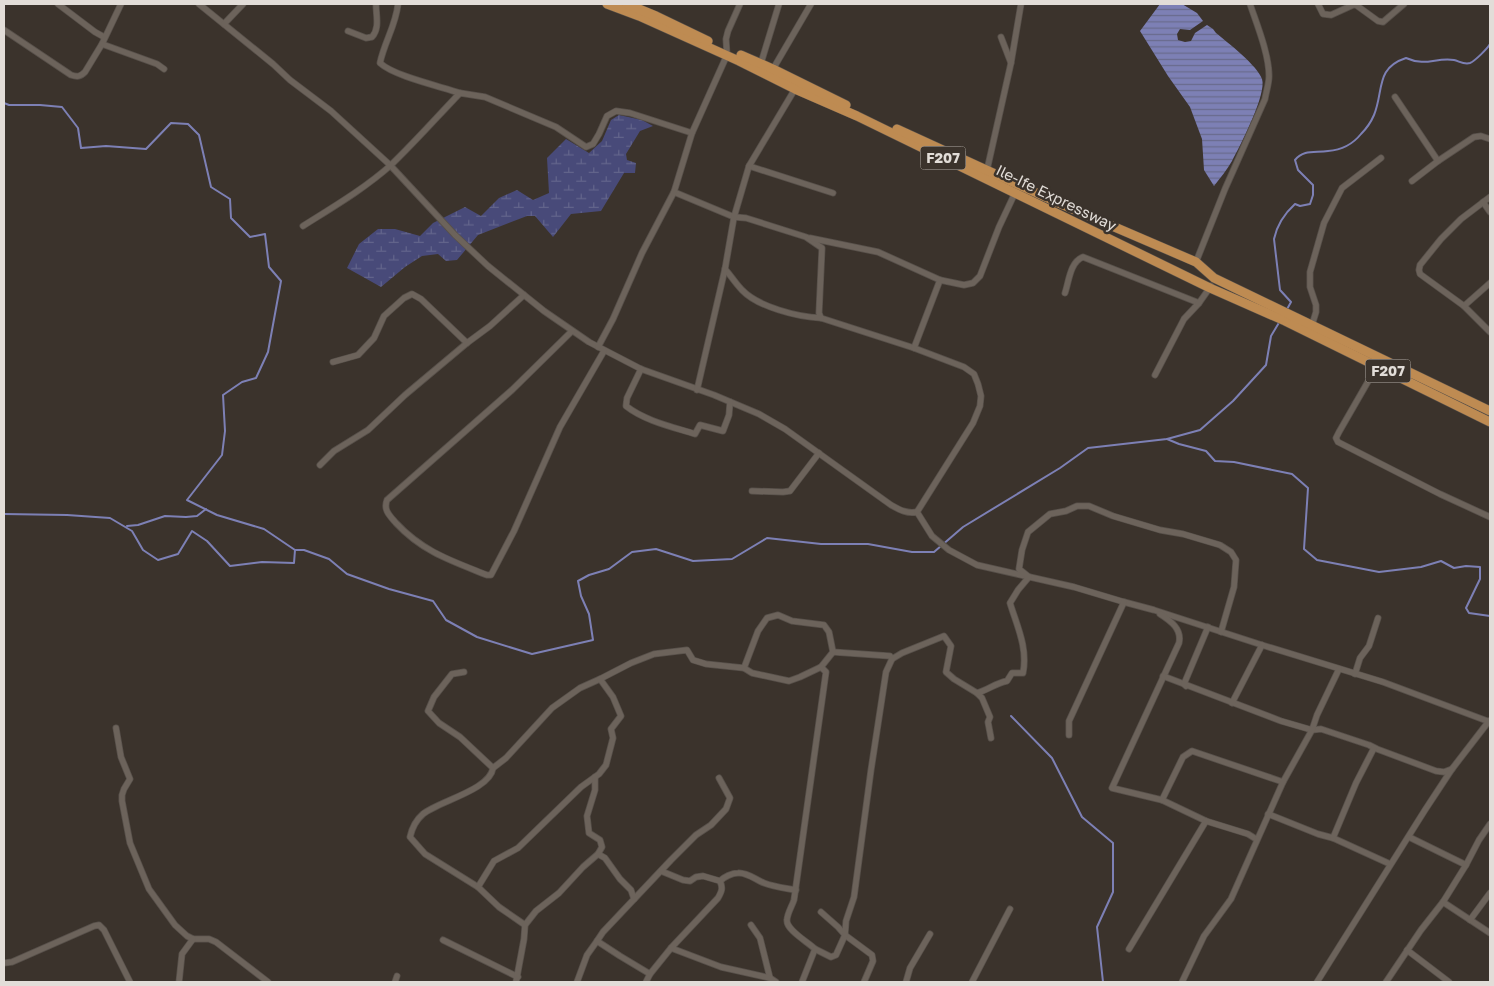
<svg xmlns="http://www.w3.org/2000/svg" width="1494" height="986" font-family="'Golos Text',sans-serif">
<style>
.wetland{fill:url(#wetland-marsh)}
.water{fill:url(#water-rules)}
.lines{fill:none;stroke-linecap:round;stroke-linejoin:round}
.stream{stroke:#7d80b5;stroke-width:2}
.minor-casing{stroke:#58514b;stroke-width:7}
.primary-casing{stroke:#58514b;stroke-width:10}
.minor{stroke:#6c635b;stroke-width:5.5}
.primary{stroke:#be8b52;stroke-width:9}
.labels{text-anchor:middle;stroke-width:5;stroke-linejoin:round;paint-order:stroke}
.shield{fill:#3b332c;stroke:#b0aaa4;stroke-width:1}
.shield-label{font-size:14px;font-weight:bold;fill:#e2ddd8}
.street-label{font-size:15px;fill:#e2ddd8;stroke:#3b332c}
</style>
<defs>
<pattern id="wetland-marsh" width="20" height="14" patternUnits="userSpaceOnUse" patternTransform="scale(1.25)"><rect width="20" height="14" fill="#484a79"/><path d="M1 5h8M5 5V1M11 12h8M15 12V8" fill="none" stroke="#62648b"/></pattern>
<pattern id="water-rules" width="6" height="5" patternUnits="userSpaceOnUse" patternTransform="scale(1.25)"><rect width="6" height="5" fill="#7d80b5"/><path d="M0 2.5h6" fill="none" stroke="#696a8c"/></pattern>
</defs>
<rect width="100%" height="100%" fill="#3b332c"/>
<path class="wetland" d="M 619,115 L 642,120 L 653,126 L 640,131 L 626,154 L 627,160 L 636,163 L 635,173 L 624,173 L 601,211 L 571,214 L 553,237 L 535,216 L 527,216 L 478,235 L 457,260 L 446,261 L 438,254 L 422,256 L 405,267 L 381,287 L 347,268 L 359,244 L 378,229 L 395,229 L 420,236 L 433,223 L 465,207 L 481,216 L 499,198 L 517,190 L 533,200 L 549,193 L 547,158 L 566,139 L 589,153 L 602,141 L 611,120 Z"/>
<path class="water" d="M 1160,4 L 1182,4 L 1197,13 L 1203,21 L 1190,30 L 1180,29 L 1177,34 L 1178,40 L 1185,42 L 1191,41 L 1195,33 L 1207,25 L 1213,29 L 1216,33 C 1227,42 1258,66 1262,79 C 1267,94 1240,146 1232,161 C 1227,170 1220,178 1214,186 L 1204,170 L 1202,139 L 1190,107 L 1168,76 L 1140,31 Z"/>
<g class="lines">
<g class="stream">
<path d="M 4,103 L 9,105 L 40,105 L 62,107 L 78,128 L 81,148 L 106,146 L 146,149 L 171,123 L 188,124 L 199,135 L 211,187 L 230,199 L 231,218 L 250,237 L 265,234 L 269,267 L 281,281 L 268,352 L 256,378 L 242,382 L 223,395 L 225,431 L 222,455 L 187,500 L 217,515 L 264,529 L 295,550 L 304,550 L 329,559 L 347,574 L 389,589 L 433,601 L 446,620 L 477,637 L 532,654 L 593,640 L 589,614 L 581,596 L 578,581 L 589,575 L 609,569 L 632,552 L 656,549 L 693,561 L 732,559 L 767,538 L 821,544 L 868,544 L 912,552 L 934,552 L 963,527 L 1060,468 L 1088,448 L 1167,439 L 1200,430 L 1233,401 L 1266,365 L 1271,336 L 1280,321"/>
<path d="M 1286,311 L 1291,302 L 1280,290 L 1274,239 C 1277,225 1284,214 1295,204 L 1300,206 L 1310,204 L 1313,195 L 1313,185 L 1298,170 L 1295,160 C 1304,149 1315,153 1328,151 C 1341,150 1353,144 1361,134 C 1366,129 1371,122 1374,115 C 1384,91 1375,68 1406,58 C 1426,67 1436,57 1454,60 C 1459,61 1464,65 1470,63 C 1475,61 1487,49 1490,44"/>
<path d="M 1167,439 L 1179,444 L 1206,451 L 1215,461 L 1234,462 L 1292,474 L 1308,488 L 1304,549 L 1317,560 L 1379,572 L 1421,567 L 1441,561 L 1454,568 L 1466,566 L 1480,567 L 1480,579 L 1466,608 L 1469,613 L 1490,616"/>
<path d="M 4,514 L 67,515 L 110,518 L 132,531 L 143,550 L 158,560 L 178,554 L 192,531 L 207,541 L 230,566 L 262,562 L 294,563 L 295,550"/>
<path d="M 127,526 L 138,525 L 165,516 L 186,517 L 197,516 L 206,509"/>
<path d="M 1011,716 L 1052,758 L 1082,817 L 1113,843 L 1113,892 L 1097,927 L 1103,982"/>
</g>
<defs>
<g id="minor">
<path d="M 58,4 L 95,32 L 104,37"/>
<path d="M 199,4 L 273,64 L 290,80 L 331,111 L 390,165 L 455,235 L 488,266 L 544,311 L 589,342 L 641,369 L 714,395 L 759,414 L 785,429 L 891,505 C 900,510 907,514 917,512 L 932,536 L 949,550 L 977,565 L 1074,587 L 1124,602 L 1154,610 L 1262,645 L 1383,682 L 1490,722"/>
<path d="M 398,4 C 396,25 384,43 380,63 C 394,76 439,86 460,93"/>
<path d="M 1318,4 L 1323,14 L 1331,15 L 1353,5 L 1356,5 L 1378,21 L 1383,22 L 1404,4"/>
<path d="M 224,24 L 243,4"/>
<path d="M 4,30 L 71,75 C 77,77 80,77 85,72 L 102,44 L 121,4"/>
<path d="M 348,31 L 366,38 L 372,37 C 380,28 376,16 376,4"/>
<path d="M 102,44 L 157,64 L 164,69"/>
<path d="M 761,63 L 779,4"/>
<path d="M 1011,63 L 1021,4"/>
<path d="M 773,69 L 811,4"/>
<path d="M 1395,97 L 1438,161"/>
<path d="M 749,166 L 833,193"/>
<path d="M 987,170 L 1011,63 L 1001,37"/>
<path d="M 1412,181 L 1438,161 L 1474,137 L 1481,136 L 1490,139"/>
<path d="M 674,192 L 734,217 L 746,218 L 806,237 L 822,248 L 819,313 L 821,318 L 914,348 L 964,367 L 974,374 L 978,384 L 981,396 L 980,406 L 973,423 L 917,512"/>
<path d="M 1490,197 L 1461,219 L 1441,239 L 1420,265 L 1419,270 L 1420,274 L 1464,306 L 1490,332"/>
<path d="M 1483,202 L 1490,212"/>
<path d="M 303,226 C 333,207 364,189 391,165 C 415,142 437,117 460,93 L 485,97 L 556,127 L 586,147 L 593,144 L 599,134 L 607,116 L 616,111 L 630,113 L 692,133"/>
<path d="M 810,238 L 878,252 L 940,280"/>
<path d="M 1196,262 L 1225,189 L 1265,99 C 1266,92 1269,84 1269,76 C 1269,54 1257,25 1250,4"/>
<path d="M 725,269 C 731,276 736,284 742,290 C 758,307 798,317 821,318"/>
<path d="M 1065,293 C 1069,281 1070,262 1083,257 L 1199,303"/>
<path d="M 1464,306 L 1490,283"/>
<path d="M 1312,325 L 1316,312 L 1316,305 L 1310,287 L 1310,272 L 1324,223 L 1342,188 L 1381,158"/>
<path d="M 572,331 L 512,390 L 387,500 C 383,510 390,516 396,523 C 423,552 452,561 487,575 L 491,575 L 514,531 L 560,427 L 604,351"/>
<path d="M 598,347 L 613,319 L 642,253 L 674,192 L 692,133 L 727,55 L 726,39 L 728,31 L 740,4"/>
<path d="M 914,348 L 940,280 L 964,285 L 973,283 L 980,276 L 999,227 L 1015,193"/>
<path d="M 333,362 L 358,355 L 374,338 L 384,316 L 404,298 L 412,294 L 421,299 L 467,343"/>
<path d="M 1377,366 L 1339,432 L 1336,438 L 1338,442 L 1440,494 L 1490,517"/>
<path d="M 641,369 L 627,398 L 626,406 C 645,421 673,427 695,434 L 700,425 L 723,431 L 729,415 L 730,402"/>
<path d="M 1155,375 L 1184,319 L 1199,303 L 1211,286"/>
<path d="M 697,390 L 725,269 L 734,217 L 749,166 L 795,89"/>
<path d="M 320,465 L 334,451 L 368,430 L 405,395 L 467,343 L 490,326 L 524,295"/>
<path d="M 752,491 L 783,492 L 790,491 L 819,453"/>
<path d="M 1160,614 C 1171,621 1182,629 1179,643 L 1112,788 L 1162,800 L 1206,821 L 1248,834 L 1256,839"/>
<path d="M 833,652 L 890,656 L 892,659"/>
<path d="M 744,668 L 758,631 L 767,618 L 778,615 L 792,621 L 824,625 L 829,632 L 833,652 L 821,667"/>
<path d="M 464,672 L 452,674 L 434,697 L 428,711 L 439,723 L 460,737 L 493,768 C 490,790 439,801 423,814 C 416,820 412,828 410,837 L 425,854 L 478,887"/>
<path d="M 1355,674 L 1360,658 L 1369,646 L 1378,618"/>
<path d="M 1163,676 L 1281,721 L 1312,730 L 1321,729 L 1369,745 L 1377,749 L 1436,771 L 1444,772 L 1452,769"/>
<path d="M 1186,686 L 1184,684 L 1208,627"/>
<path d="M 977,693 L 982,698 L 990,717 L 988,722 L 991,738"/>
<path d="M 1232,703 L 1262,645"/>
<path d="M 116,728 L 121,757 L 130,779 L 124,789 L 122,795 L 122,801 L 130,843 L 149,889 L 175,925 L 187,936 L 193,939 L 209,939 L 216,942 L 268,982"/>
<path d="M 1069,735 L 1069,721 L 1124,602"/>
<path d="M 493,768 L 506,758 L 552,708 L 580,688 L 600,679"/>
<path d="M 1162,800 L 1183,757 L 1192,751 L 1283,782"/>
<path d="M 1268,814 L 1318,834 L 1333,838 L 1390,864"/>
<path d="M 1409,837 L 1466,865"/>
<path d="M 1333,838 L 1356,783 L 1374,748"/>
<path d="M 598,854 L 605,858 L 620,879 L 631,890 L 634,899"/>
<path d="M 720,881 C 724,877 732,873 738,873 C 747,872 756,880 764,883 C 774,887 785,888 796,890"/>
<path d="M 1443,902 L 1490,933"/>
<path d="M 821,912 L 838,927 L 845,935 L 872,955 L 873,961 L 864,982"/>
<path d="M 1470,920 L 1490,893"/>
<path d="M 525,925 L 499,907 L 478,887 L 494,861 L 518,848 L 581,787 L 599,774 L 606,765 L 613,738 L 611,729 L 621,716 L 613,697 L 600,679 L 631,663 L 654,654 L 687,650 L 693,660 L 706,664 L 744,668 L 752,673 L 789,681 L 800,677 L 821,667 L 826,672 L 794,900 C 792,906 787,914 787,920 C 786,930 808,942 815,949 L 802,982"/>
<path d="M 751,925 L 760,938 L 770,978"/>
<path d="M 443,940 L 518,977"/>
<path d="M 671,948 L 721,967 L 770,978 L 776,982"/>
<path d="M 815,949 L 831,957 L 836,955 L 845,935 L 846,921 L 854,897 L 871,770 L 886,672 L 892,659 L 902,653 L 944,636 L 951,646 L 946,672 L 954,679 L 977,693 C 988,690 996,683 1007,681 L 1012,673 L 1023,673 C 1028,648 1017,626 1010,603 L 1018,590 L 1029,577 L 1019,569 L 1022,550 L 1028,532 L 1050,514 L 1066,511 L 1077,506 L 1089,506 L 1113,516 L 1160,530 L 1183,534 L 1220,545 L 1231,552 L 1236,560 L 1234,587 L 1221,632"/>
<path d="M 1129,949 L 1206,821"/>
<path d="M 1407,950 L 1449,982"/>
<path d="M 4,963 L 12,962 L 94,926 L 99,925 L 104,930 L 130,982"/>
<path d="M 650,974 L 620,956 L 597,941 L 603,932 L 671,860 L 696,835 L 711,825 L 726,809 L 730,798 L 719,778"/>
<path d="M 179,982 L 182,954 L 193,939"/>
<path d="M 395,982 L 397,976"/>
<path d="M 516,982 L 524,939 L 525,925 L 536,911 L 559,893 L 583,867 L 598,854 L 602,847 L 600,840 L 589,833 L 587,816 L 595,790 L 595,777"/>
<path d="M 577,982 L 587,955 L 597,941"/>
<path d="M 646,982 L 650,974 L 671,948 L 718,898 C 722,891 723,888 720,881 L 703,876 L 696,877 L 690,881 L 683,880 L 661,871"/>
<path d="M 906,982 L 910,968 L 930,934"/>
<path d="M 972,982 L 1010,909"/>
<path d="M 1182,982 L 1204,936 L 1231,899 L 1283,782 L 1312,730 L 1317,715 L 1339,669"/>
<path d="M 1317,982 L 1425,810 L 1452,769 L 1489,721"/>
<path d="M 1386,982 L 1421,930 L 1443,902 L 1466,865 L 1479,840 L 1490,824"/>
</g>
<g id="primary">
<path d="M 607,4 L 639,16 L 739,61 L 795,89 L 857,116 L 1210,288 L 1285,321 L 1490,422"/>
<path d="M 627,4 L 656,16 L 708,41"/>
<path d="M 741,55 L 773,69 L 846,105"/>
<path d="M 897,129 L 1054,201 L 1196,262 L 1214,278 L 1490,411"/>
</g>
</defs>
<use href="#minor" class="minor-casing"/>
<use href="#primary" class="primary-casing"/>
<use href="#minor" class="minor"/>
<use href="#primary" class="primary"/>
</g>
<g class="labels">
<g class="shield">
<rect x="920.5" y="146.5" width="45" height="23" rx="4"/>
<rect x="1365.5" y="359.5" width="45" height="23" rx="4"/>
</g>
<g class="shield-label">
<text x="943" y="163">F207</text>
<text x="1388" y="376">F207</text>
</g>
<g class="street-label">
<text transform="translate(1056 198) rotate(26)" y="5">Ile-Ife Expressway</text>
</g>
</g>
<rect width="1494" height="986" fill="none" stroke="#e2ddd8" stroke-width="10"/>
</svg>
